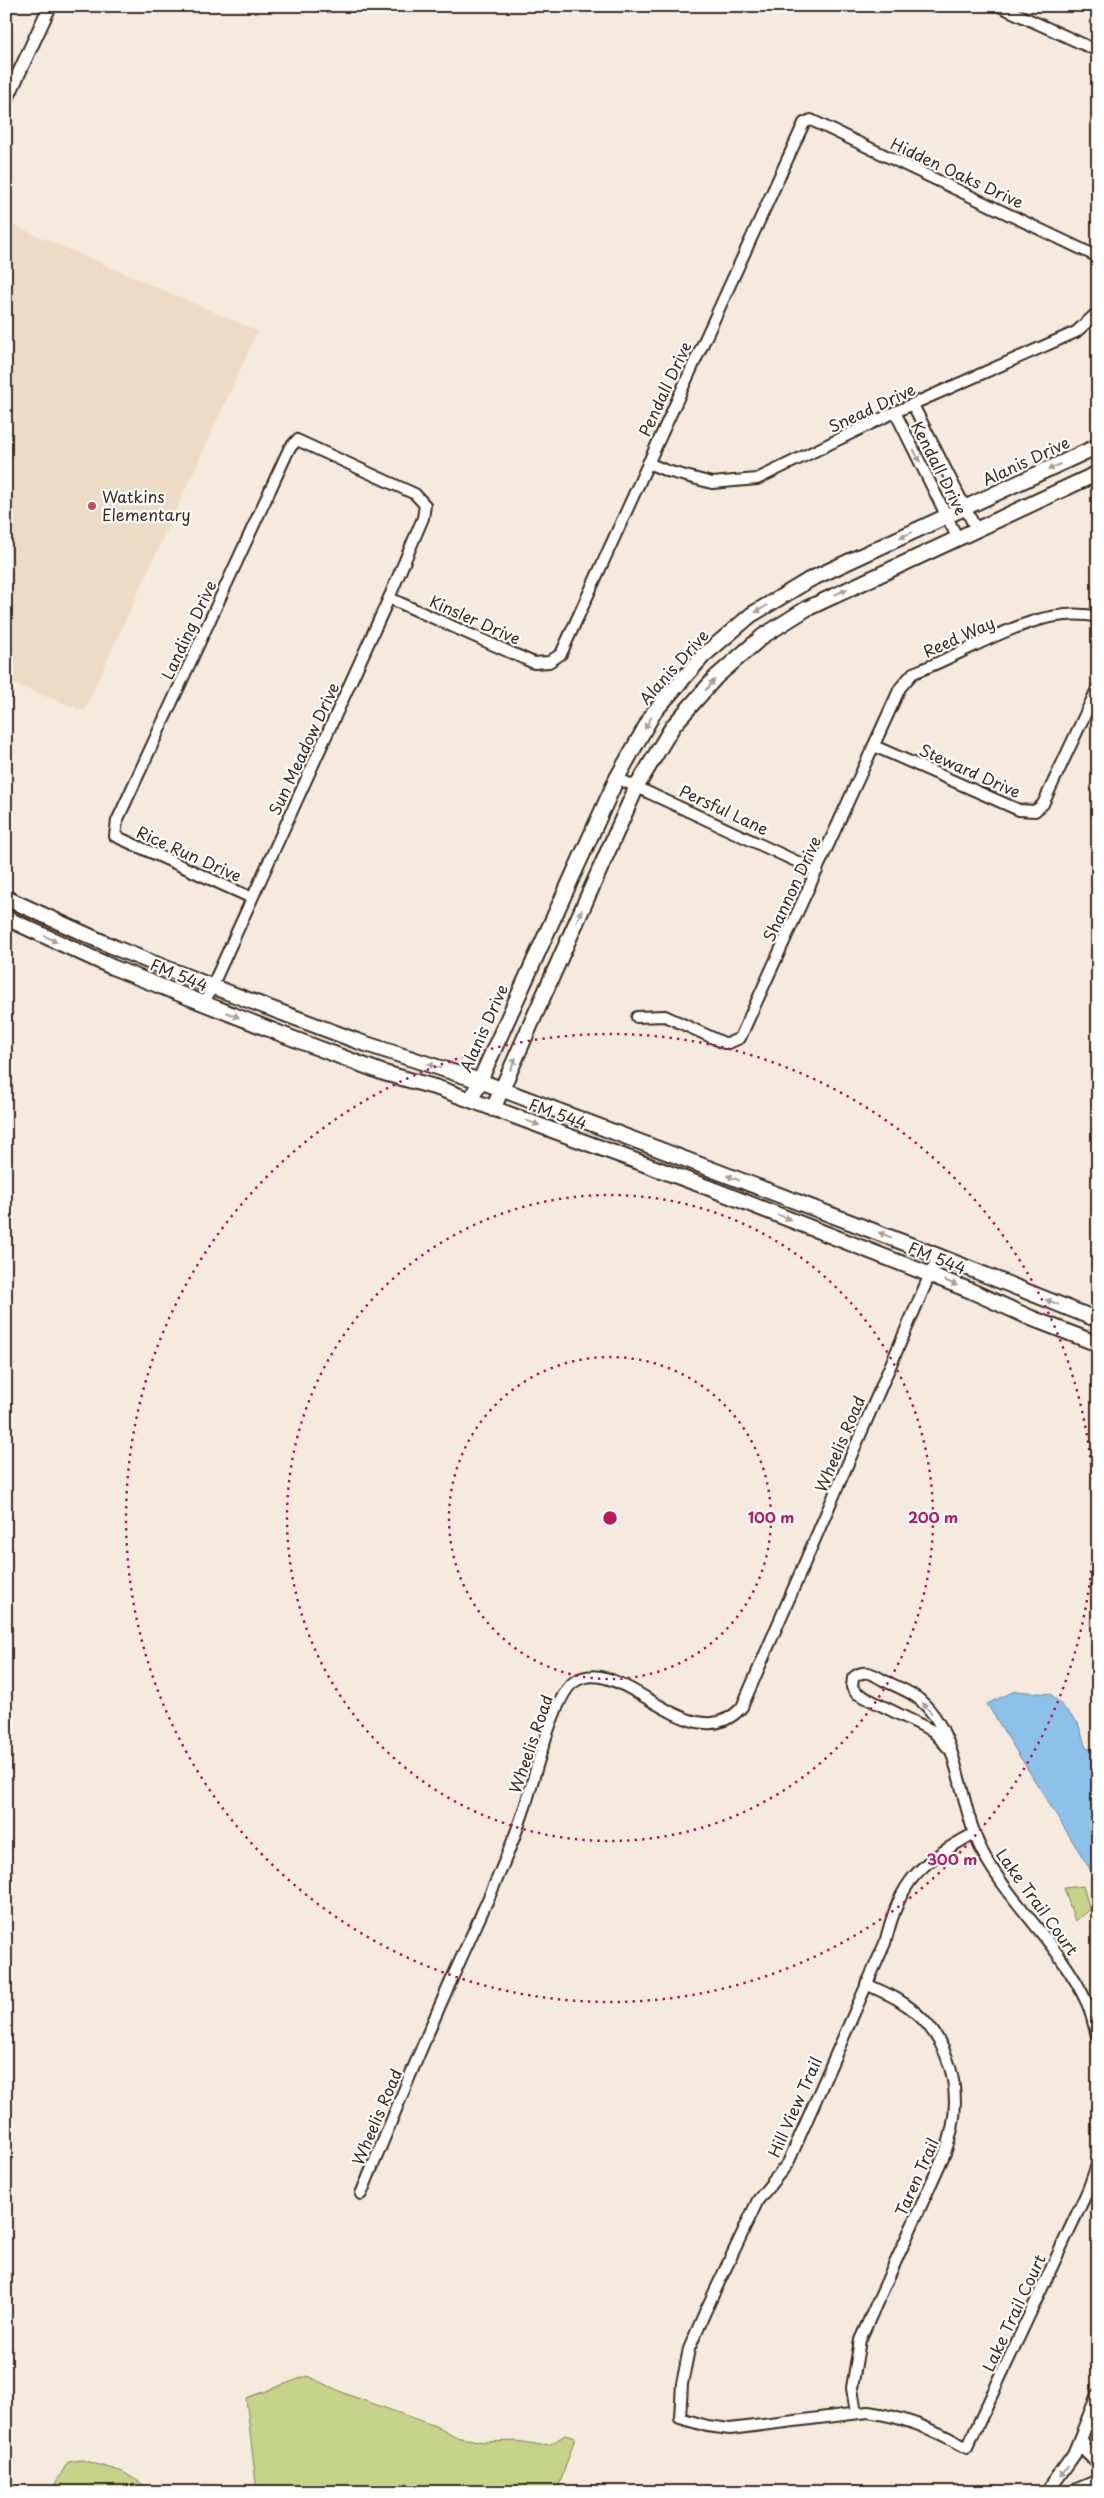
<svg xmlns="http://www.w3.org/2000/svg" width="1104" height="2498" font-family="'Playpen Sans',sans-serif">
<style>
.built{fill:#eedbc6}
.green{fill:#c5d488;stroke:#807f53}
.water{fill:#8cc2ea;stroke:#6c8598}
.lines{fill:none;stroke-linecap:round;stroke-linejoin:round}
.minor-casing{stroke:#3b2a1e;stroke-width:14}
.tertiary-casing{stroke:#3b2a1e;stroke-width:16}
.secondary-casing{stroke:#3b2a1e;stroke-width:18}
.minor{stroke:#fff;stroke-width:10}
.tertiary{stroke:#fff;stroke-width:12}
.secondary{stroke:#fff;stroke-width:14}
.oneway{fill:#a79f9a}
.ring{fill:none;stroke:#c2185b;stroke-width:2.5;stroke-dasharray:2.5 5}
.poi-dot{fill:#d1495b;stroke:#fff;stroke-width:2}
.labels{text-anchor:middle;stroke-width:4.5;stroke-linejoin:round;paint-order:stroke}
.street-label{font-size:16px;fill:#3b2a1e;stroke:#fff}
.poi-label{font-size:16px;fill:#3b2a1e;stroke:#fff;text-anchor:start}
.centre{fill:#c2185b;stroke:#fff;stroke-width:2.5}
.ring-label{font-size:15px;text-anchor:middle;font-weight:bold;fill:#c2185b;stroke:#fff;stroke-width:4.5;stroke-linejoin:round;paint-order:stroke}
</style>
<rect width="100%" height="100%" fill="#f5eadd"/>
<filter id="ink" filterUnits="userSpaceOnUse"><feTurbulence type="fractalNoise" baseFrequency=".02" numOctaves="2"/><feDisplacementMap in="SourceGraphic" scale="10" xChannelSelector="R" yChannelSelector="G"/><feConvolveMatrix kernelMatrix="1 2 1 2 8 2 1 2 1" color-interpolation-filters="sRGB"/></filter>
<g filter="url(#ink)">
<path class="built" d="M 6,222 L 258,331 L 84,711 L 6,681 Z"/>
<g class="green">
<path d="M 1083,1886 L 1090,1910 L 1075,1921 L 1064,1888 Z"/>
<path d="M 307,2376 L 346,2394 L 435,2426 L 455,2437 L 484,2442 L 517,2441 L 541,2445 L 551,2444 L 565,2435 L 575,2438 L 558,2489 L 586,2492 L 257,2492 L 246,2398 Z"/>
<path d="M 82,2460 L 123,2472 L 144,2485 L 145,2492 L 44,2492 L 52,2489 L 68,2462 Z"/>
</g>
<path class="water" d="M 1015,1691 L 1051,1694 L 1078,1723 L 1086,1748 L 1098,1750 L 1098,1899 L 1090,1869 L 987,1704 Z"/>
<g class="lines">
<defs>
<g id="minor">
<path d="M 999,6 L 1098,51"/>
<path d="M 913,405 L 976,529"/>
<path d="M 895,412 L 957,537"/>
<path d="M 648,463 L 667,471 L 712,483 L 757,479 L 895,412 L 1076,332 L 1098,312"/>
<path d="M 389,598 L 534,663 L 549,662 L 561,654 L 804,123 L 811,120 L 1098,257"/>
<path d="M 874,746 L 1019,810 L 1035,811 L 1043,804 L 1098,687"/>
<path d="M 617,778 L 817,871"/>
<path d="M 204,1004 L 389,598 L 423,518 L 425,505 L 415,494 L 297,440 L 289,449 L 117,821 L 115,836 L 252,898"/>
<path d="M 637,1017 L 665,1016 L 724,1043 L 729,1043 L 740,1038 L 900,688 L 913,673 C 970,653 1036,603 1098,617"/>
<path d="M 950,1750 L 933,1731 L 856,1693 L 852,1687 L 853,1678 C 863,1668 873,1674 883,1680 C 895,1686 910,1691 920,1700 C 961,1735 958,1806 983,1853 C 1012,1906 1062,1947 1087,2003 C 1092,2014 1094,2027 1098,2039"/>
<path d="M 975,1833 C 918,1864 901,1879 885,1943 L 788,2163 L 758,2200 L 705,2312 L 689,2349 L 682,2384 L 680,2418 L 707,2426 L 730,2429 L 868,2412 C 905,2417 936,2430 967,2448 L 1088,2190 L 1098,2162"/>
<path d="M 361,2194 C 391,2123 419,2051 451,1981 C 476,1924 505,1867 525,1807 C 533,1782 554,1695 574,1682 C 621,1650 691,1764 742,1707 L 938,1256"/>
<path d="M 856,2413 L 852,2388 L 860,2340 L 945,2153 C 967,2095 952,2032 897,1999 C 887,1993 876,1989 866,1984"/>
</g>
<g id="tertiary">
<path d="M 6,101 L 50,6"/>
<path d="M 1081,2440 L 1086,2451 L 1098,2463"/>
<path d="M 1047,2492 L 1074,2454 L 1098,2395"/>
<path d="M 1072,2492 L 1098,2481"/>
</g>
<g id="secondary">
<path d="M 6,898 L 118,949 L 211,986 L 357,1041 L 480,1081 L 918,1248 L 1098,1320"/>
<path d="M 6,918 L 112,967 L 289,1037 L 384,1073 L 438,1088 L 712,1189 L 969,1290 L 1031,1318 L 1098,1344"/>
<path d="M 471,1100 L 617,778 L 654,712 L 703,656 L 751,615 L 809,580 L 1098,446"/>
<path d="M 493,1109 L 637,786 L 673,726 L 716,677 L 763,636 L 806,609 L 1098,473"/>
</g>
</defs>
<use href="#minor" class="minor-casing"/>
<use href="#tertiary" class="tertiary-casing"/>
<use href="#secondary" class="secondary-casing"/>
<use href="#minor" class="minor"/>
<use href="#tertiary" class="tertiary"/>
<use href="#secondary" class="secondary"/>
</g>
<defs><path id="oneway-solid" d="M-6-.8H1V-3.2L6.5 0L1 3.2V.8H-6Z" transform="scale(1.25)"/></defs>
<g class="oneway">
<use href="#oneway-solid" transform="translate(917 456) rotate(63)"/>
<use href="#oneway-solid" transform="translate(1054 467) rotate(155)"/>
<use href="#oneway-solid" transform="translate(906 535) rotate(155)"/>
<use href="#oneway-solid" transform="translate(841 592) rotate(-25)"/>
<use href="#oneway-solid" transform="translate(761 609) rotate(149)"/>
<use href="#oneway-solid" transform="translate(710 685) rotate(-49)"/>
<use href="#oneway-solid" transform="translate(648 723) rotate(119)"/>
<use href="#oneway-solid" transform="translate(579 916) rotate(-66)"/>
<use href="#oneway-solid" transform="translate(51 939) rotate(25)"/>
<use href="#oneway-solid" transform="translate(233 1015) rotate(22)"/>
<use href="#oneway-solid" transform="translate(513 1064) rotate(-66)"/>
<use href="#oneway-solid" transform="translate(434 1066) rotate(-162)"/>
<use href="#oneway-solid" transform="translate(533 1123) rotate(20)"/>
<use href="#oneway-solid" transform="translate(733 1178) rotate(-159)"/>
<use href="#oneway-solid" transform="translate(784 1217) rotate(21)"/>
<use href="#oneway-solid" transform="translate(885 1235) rotate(-159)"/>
<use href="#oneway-solid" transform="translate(951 1283) rotate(22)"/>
<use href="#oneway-solid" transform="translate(1052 1302) rotate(-158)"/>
<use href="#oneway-solid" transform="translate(927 1708) rotate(-130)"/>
<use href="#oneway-solid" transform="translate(1064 2471) rotate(126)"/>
</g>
</g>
<g class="ring">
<circle cx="610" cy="1518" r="161"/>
<circle cx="610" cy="1518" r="323"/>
<circle cx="610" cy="1518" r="484"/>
</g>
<circle class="poi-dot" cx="92" cy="506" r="5"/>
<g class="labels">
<g class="street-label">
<text transform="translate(957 173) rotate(25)" y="6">Hidden Oaks Drive</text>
<text transform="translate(665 389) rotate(-65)" y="6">Pendall Drive</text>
<text transform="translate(872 408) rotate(-25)" y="6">Snead Drive</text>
<text transform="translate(1026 461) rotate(-25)" y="6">Alanis Drive</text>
<text transform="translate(939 468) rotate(63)" y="6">Kendall Drive</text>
<text transform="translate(475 620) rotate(24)" y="6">Kinsler Drive</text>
<text transform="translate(189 630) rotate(-65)" y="6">Landing Drive</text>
<text transform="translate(959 637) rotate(-24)" y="6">Reed Way</text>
<text transform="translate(674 667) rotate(-48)" y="6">Alanis Drive</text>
<text transform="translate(304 749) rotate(-65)" y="6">Sun Meadow Drive</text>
<text transform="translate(970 771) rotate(24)" y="6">Steward Drive</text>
<text transform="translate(724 810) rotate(25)" y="6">Persful Lane</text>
<text transform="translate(189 854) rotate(24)" y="6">Rice Run Drive</text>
<text transform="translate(792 889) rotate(-65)" y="6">Shannon Drive</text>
<text transform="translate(179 975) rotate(22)" y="6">FM 544</text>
<text transform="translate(484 1028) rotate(-66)" y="6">Alanis Drive</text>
<text transform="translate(558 1114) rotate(20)" y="6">FM 544</text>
<text transform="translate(937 1258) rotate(22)" y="6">FM 544</text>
<text transform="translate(840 1444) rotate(-67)" y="6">Wheelis Road</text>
<text transform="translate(531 1744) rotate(-71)" y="6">Wheelis Road</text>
<text transform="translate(1037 1902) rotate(54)" y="6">Lake Trail Court</text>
<text transform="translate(795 2107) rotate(-66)" y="6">Hill View Trail</text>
<text transform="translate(377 2117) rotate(-67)" y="6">Wheelis Road</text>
<text transform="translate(917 2177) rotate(-66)" y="6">Taren Trail</text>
<text transform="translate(1014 2313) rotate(-65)" y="6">Lake Trail Court</text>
</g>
<g class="poi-label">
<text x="102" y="503">Watkins<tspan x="102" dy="18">Elementary</tspan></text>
</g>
</g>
<circle cx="610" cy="1518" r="8" class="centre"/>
<g class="ring-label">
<text x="771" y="1523">100 m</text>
<text x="933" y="1523">200 m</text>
<text x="952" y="1865">300 m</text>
</g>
<rect width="1104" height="2498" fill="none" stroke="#fff" stroke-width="25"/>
<rect x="12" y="12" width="1079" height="2473" fill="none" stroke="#3b2a1e" stroke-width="2" filter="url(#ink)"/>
</svg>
